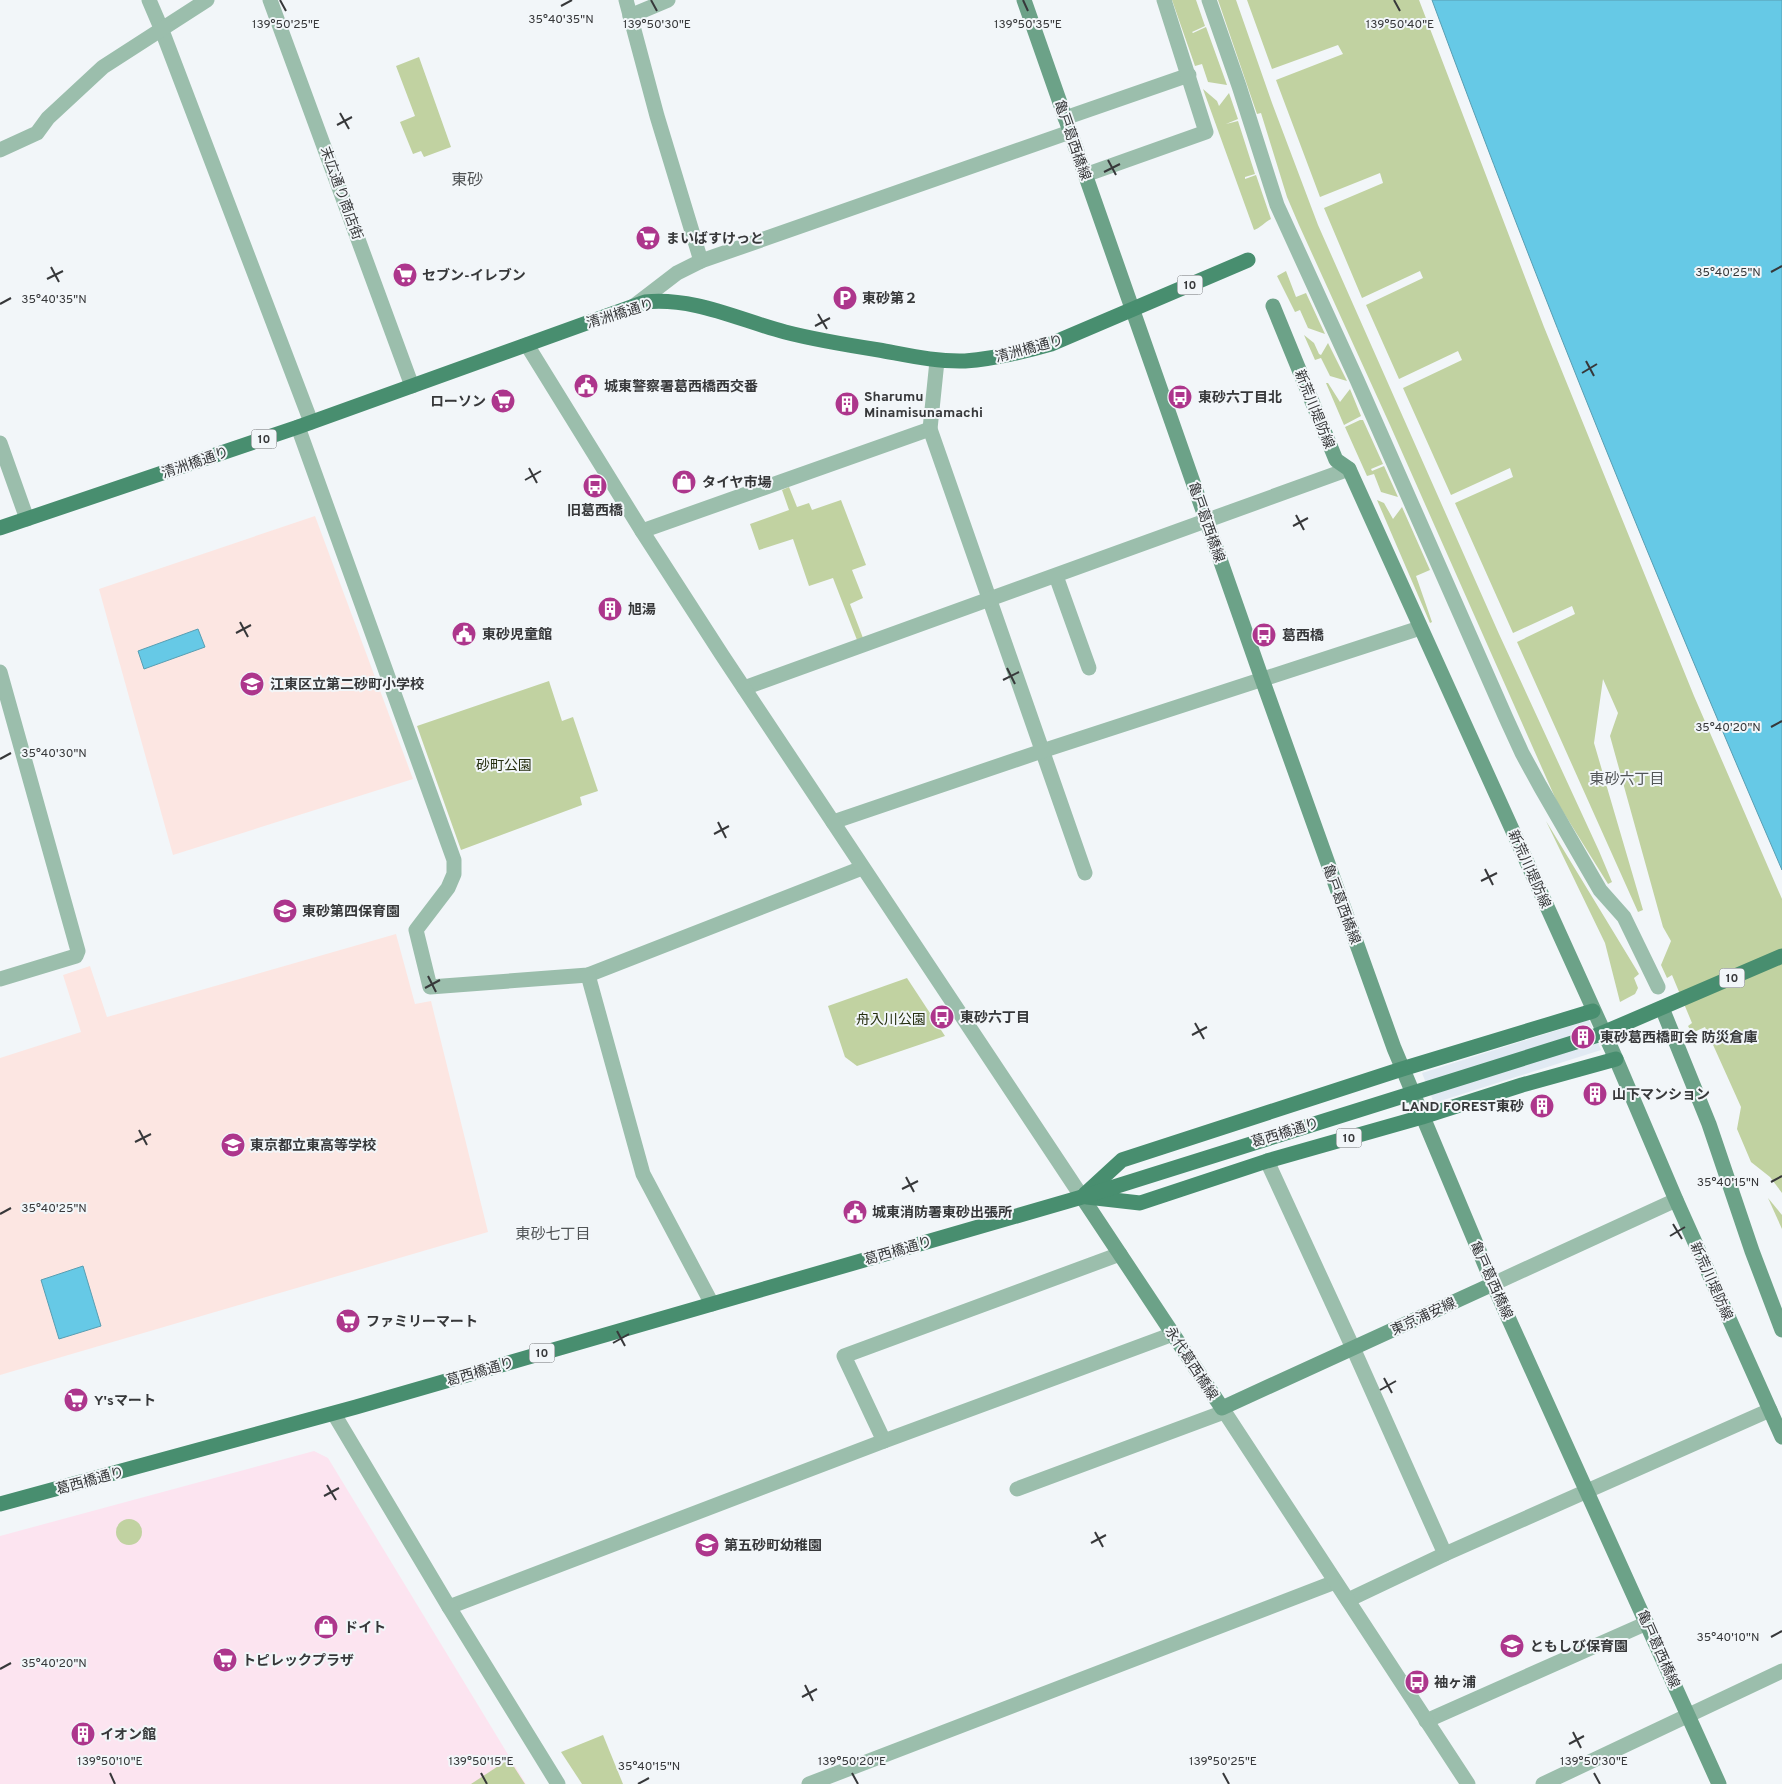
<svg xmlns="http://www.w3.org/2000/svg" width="1782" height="1784" font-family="Overpass,'Noto Sans JP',sans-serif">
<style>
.commercial{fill:#fce4f0}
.built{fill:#e1eaf3}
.education{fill:#fce6e2}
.green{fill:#c1d2a1}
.water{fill:#66c9e6;stroke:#589eb2}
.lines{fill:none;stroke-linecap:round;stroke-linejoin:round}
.pedestrian{stroke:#9bbeac;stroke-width:15}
.minor{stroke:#9bbeac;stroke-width:15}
.tertiary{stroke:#9bbeac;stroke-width:15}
.secondary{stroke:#6ca288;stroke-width:15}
.primary{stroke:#488e6f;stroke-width:15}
.ticks{fill:none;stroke:#37383a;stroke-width:2}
.labels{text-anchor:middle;stroke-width:4;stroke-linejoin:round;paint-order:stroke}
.shield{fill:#f2f6f9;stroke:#6f7173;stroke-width:1}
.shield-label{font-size:12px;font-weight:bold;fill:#37383a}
.street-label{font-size:14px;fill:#37383a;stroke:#f2f6f9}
.poi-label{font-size:14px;font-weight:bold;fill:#37383a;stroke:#f2f6f9;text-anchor:start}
.park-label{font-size:14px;fill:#262f10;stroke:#f2f6f9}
.neighbourhood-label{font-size:15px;fill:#525557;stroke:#f2f6f9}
.quarter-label{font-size:16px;fill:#525557;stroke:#f2f6f9}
.ticks-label{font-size:12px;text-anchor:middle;fill:#37383a;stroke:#f2f6f9;stroke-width:4;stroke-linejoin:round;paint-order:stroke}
</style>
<rect width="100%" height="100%" fill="#f2f6f9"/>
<path class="commercial" d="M 314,1451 L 328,1458 L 526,1784 L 0,1784 L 0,1536 Z"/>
<path class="built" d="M 1589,1020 L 1601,1050 L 1434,1103 L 1422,1073 Z"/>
<g class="education">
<path d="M 315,516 L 413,779 L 173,855 L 99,589 Z"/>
<path d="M 396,934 L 415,1004 L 431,1001 L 488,1232 L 0,1375 L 0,1058 L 81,1032 L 63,975 L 90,966 L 107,1017 Z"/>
</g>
<g class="green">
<path d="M 1172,0 L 1196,0 L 1205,26 L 1192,32 L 1193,33 L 1206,27 L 1227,85 L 1208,82 L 1202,64 L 1195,66 Z"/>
<path d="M 1218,0 L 1236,0 L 1272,103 L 1318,225 L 1499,634 L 1599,851 L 1612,882 L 1608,884 L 1557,802 L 1390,425 L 1299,225 L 1287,197 L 1261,113 L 1257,114 Z"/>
<path d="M 1247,0 L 1419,0 L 1544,327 L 1694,696 L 1782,899 L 1782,1193 L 1770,1177 L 1751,1162 L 1737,1129 L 1741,1107 L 1705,1027 L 1692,1033 L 1688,1026 L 1692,1023 L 1672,975 L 1667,978 L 1661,965 L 1671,941 L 1663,927 L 1610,736 L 1618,713 L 1603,679 L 1594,743 L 1643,910 L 1638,912 L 1517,642 L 1575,614 L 1572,606 L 1513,633 L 1455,503 L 1513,477 L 1510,468 L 1451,495 L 1403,388 L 1462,360 L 1458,351 L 1399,379 L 1366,305 L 1423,278 L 1420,271 L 1362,298 L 1324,208 L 1383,183 L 1380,173 L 1320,197 L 1276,80 L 1343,54 L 1338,45 L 1272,69 Z"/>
<path d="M 419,57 L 451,147 L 424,157 L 421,151 L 413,154 L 400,122 L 415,116 L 396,66 Z"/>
<path d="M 1203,89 L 1217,101 L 1219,106 L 1229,93 L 1238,119 L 1226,124 L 1238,121 L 1255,174 L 1245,177 L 1245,179 L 1256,175 L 1271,219 C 1265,222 1259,229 1254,230 Z"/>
<path d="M 1286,271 L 1296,297 L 1306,293 L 1325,334 L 1308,328 L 1300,310 L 1295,312 L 1277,276 Z"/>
<path d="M 1304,335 L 1314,343 L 1319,354 L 1321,355 L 1328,343 L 1347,381 L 1330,376 L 1321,358 L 1315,360 Z"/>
<path d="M 1326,383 L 1328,383 L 1340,402 L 1350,389 L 1361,416 L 1344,425 Z"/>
<path d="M 1360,420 L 1363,420 L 1383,464 L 1371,469 L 1372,471 L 1384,466 L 1398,497 L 1381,492 L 1374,474 L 1367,476 L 1345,427 Z"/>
<path d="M 789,487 L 797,507 L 809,503 L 812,510 L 841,500 L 866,565 L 852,570 L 863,598 L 850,604 L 863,638 L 857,640 L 833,578 L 809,586 L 793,539 L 759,550 L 750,524 L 789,510 L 782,490 Z"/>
<path d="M 1377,500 L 1384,503 L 1393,519 L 1402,507 L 1430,570 L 1416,576 L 1432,622 L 1430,623 Z"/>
<path d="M 549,681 L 562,721 L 573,717 L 598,791 L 580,797 L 582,805 L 461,850 L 417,726 Z"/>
<path d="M 1546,821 L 1639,974 L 1634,978 L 1638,988 L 1635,994 L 1620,1002 L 1605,943 Z"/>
<path d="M 907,978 L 945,1036 L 857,1066 L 845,1057 L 828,1006 Z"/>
<path d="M 1768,1198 L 1782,1215 L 1782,1229 Z"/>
<circle cx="129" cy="1532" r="13"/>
<path d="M 603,1735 L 623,1784 L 582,1784 L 561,1752 Z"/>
<path d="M 509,1759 L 525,1784 L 471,1784 Z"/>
</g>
<g class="water">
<path d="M 1432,0 L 1782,0 L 1782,870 C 1658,583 1540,293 1432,0 Z"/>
<path d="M 198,629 L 205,647 L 144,669 L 138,651 Z"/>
<path d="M 83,1266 L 101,1326 L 59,1339 L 41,1280 Z"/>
</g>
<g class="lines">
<path class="pedestrian" d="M 1209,0 L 1239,86 L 1277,205 L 1357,380 L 1506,718 L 1522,753 L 1540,786 L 1600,890 L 1624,917 L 1658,987"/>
<g class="minor">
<path d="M 149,0 L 161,28 L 311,422"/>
<path d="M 270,0 L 412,386"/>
<path d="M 626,0 L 657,116 L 701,261"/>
<path d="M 630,16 L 668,0"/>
<path d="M 1065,118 L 1189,75"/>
<path d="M 0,150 L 37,133 L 48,118 L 103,67 L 207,0"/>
<path d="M 1085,175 L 1206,132 L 1164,0"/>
<path d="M 634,306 L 677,273 L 701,261 L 1070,132"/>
<path d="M 937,361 L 930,429 L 1085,873"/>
<path d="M 298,427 L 454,860 L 454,874 L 448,888 L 416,930 L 430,987 L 588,975 L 862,868"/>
<path d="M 0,443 L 27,519"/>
<path d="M 642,531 L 930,429"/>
<path d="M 1056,576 L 1089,668"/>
<path d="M 0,672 L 78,951 L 76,956 L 0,979"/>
<path d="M 744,688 L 1349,469"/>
<path d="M 833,822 L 1042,751 L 1420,628"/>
<path d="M 588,975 L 643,1174 L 712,1304"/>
<path d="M 1267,1161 L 1353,1348 L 1445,1554"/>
<path d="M 1493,1284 L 1676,1200"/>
<path d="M 884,1441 L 844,1356 L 1120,1254"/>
<path d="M 1017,1489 L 1224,1412"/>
<path d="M 1348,1600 L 1445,1554 L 1770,1410"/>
<path d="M 449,1607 L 884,1441 L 1173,1334"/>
<path d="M 1426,1721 L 1647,1623"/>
<path d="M 809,1784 L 1335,1582"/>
<path d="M 1543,1784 L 1782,1671"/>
</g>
<g class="tertiary">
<path d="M 527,345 L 642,531 L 722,655 L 1082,1197"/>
<path d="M 1222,1408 L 1468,1784"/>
<path d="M 334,1414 L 449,1607 L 558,1784"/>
</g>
<g class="secondary">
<path d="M 1024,0 L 1262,679 L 1394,1048 L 1493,1284 L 1719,1784"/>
<path d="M 1273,306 L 1336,460 L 1349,469 L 1616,1059 L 1676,1200 L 1782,1437"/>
<path d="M 1662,1008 L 1709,1124 L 1752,1251 L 1782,1330"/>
<path d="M 1082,1197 L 1222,1408 L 1493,1284"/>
</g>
<g class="primary">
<path d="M 0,528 L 298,427 L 645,302 C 694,297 739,320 785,332 C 816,340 847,345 879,350 C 907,355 936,362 965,361 C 995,359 1023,352 1051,344 L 1248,260"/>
<path d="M 1085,1194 L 1122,1160 L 1402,1069 L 1593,1011"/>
<path d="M 1087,1197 L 1140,1203 L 1267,1161 L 1422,1117 L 1522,1085 L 1616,1059"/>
<path d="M 0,1504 L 356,1407 L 1082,1197 L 1598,1035 L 1782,956"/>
</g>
</g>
<path class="ticks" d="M 280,0 L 286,11M 651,0 L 657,11M 1023,0 L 1028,11M 1394,0 L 1400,11M 561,6 L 572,0M 340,113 L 349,129M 337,125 L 352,117M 1108,160 L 1116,175M 1104,172 L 1120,164M 51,267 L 59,282M 1771,272 L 1782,266M 47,279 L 63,271M 0,304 L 11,298M 818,314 L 827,329M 815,326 L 830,318M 1586,361 L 1594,376M 1582,373 L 1597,364M 529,468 L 537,483M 525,480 L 541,471M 1296,515 L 1304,530M 1293,526 L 1308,518M 240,622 L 248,637M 236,633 L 251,625M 1007,668 L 1015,684M 1003,680 L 1019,672M 1771,727 L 1782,721M 0,759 L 11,753M 718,822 L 726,838M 714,834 L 729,826M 1485,869 L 1493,885M 1481,881 L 1497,873M 428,976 L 436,992M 425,988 L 440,980M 1195,1023 L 1204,1039M 1192,1035 L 1207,1027M 139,1130 L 147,1145M 135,1142 L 151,1134M 906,1177 L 914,1192M 1771,1182 L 1782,1176M 902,1189 L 918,1181M 0,1214 L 11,1208M 1673,1224 L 1682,1239M 1670,1236 L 1685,1227M 617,1331 L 625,1346M 613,1343 L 629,1334M 1384,1378 L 1392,1393M 1380,1390 L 1396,1381M 327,1485 L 336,1500M 324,1496 L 339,1488M 1095,1532 L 1103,1547M 1091,1543 L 1106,1535M 1771,1637 L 1782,1631M 0,1669 L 11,1663M 805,1685 L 813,1701M 802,1697 L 817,1689M 1573,1732 L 1581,1748M 1569,1744 L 1584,1736M 110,1773 L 115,1784M 481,1773 L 487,1784M 852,1773 L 858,1784M 1223,1773 L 1229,1784M 1594,1773 L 1600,1784M 638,1784 L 649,1778"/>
<defs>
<symbol id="supermarket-disc" viewBox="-11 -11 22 22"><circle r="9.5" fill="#ad368c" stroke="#f2f6f9"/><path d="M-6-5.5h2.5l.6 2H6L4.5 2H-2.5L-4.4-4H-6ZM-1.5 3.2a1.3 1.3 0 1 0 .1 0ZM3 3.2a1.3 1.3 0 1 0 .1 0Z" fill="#fff"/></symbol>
<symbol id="parking-disc" viewBox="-11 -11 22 22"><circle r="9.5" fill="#ad368c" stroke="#f2f6f9"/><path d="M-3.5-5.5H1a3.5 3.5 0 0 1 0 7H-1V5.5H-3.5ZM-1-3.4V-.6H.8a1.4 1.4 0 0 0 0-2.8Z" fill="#fff"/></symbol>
<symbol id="civic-disc" viewBox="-11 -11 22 22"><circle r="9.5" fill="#ad368c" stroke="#f2f6f9"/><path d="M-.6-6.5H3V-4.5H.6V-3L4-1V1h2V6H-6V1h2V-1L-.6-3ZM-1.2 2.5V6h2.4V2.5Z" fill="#fff"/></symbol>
<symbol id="bus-disc" viewBox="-11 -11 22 22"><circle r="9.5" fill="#ad368c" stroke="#f2f6f9"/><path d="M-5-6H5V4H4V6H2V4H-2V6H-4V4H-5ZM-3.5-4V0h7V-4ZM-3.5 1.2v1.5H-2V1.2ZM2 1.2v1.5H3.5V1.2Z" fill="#fff"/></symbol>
<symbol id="building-disc" viewBox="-11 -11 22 22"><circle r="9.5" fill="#ad368c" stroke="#f2f6f9"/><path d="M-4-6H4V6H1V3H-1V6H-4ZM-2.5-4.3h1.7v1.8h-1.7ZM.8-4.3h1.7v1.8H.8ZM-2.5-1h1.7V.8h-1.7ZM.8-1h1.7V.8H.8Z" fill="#fff"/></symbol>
<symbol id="shop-disc" viewBox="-11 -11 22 22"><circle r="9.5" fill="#ad368c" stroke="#f2f6f9"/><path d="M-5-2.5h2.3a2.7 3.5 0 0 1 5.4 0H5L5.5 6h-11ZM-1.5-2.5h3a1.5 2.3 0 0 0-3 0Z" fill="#fff"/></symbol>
<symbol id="school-disc" viewBox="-11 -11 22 22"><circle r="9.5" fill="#ad368c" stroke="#f2f6f9"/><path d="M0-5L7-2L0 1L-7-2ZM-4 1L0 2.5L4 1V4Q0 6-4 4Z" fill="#fff"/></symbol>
</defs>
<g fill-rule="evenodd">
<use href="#supermarket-disc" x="634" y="224" width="28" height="28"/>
<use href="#supermarket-disc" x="391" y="261" width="28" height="28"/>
<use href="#parking-disc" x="831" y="284" width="28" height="28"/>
<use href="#civic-disc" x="572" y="372" width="28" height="28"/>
<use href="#bus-disc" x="1166" y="383" width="28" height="28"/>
<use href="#supermarket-disc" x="489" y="387" width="28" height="28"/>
<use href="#building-disc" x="833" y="390" width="28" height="28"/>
<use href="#shop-disc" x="670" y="468" width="28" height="28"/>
<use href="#bus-disc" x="581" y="472" width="28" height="28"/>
<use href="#building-disc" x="596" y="595" width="28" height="28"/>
<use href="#civic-disc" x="450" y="620" width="28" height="28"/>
<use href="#bus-disc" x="1250" y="621" width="28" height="28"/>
<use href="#school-disc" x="238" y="670" width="28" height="28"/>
<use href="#school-disc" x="271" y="897" width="28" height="28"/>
<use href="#bus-disc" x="928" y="1003" width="28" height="28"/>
<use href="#building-disc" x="1569" y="1023" width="28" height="28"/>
<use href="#building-disc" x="1581" y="1080" width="28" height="28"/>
<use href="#building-disc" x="1528" y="1092" width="28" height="28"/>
<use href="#school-disc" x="219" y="1131" width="28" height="28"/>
<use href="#civic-disc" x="841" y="1198" width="28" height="28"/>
<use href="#supermarket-disc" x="334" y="1307" width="28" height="28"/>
<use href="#supermarket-disc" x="62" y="1386" width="28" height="28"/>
<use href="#school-disc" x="693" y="1531" width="28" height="28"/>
<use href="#shop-disc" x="312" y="1613" width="28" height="28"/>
<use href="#school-disc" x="1498" y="1632" width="28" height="28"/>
<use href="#supermarket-disc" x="211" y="1646" width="28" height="28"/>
<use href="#bus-disc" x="1403" y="1668" width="28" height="28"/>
<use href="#building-disc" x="69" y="1720" width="28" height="28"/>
</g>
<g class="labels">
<g class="shield">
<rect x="1177.5" y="275.5" width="25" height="19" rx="4"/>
<rect x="251.5" y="429.5" width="25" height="19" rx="4"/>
<rect x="1719.5" y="968.5" width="25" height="19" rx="4"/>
<rect x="1336.5" y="1128.5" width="25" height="19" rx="4"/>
<rect x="529.5" y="1343.5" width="25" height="19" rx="4"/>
</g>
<g class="shield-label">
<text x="1190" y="289">10</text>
<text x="264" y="443">10</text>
<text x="1732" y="982">10</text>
<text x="1349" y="1142">10</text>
<text x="542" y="1357">10</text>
</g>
<g class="street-label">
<text transform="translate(1073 140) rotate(71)" y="5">亀戸葛西橋線</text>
<text transform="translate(342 193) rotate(70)" y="5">末広通り商店街</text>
<text transform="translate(620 313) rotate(-17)" y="5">清洲橋通り</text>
<text transform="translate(1029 348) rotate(-15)" y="5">清洲橋通り</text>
<text transform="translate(1315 409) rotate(68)" y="5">新荒川堤防線</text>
<text transform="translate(195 462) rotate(-19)" y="5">清洲橋通り</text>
<text transform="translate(1207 522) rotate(71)" y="5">亀戸葛西橋線</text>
<text transform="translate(1530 869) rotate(66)" y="5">新荒川堤防線</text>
<text transform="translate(1342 904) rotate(70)" y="5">亀戸葛西橋線</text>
<text transform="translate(1285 1132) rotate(-17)" y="5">葛西橋通り</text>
<text transform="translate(898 1250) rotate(-16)" y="5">葛西橋通り</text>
<text transform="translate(1492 1280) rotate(66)" y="5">亀戸葛西橋線</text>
<text transform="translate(1712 1281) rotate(66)" y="5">新荒川堤防線</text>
<text transform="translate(1423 1316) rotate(-25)" y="5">東京浦安線</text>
<text transform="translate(1192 1363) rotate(57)" y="5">永代葛西橋線</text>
<text transform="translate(480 1371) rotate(-16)" y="5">葛西橋通り</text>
<text transform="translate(90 1480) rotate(-15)" y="5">葛西橋通り</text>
<text transform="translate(1659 1649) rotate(66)" y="5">亀戸葛西橋線</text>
</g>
<g class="poi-label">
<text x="666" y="243">まいばすけっと</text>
<text x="422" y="280">セブン-イレブン</text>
<text x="862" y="303">東砂第２</text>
<text x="604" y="391">城東警察署葛西橋西交番</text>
<text x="864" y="401">Sharumu<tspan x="864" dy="16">Minamisunamachi</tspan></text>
<text x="1198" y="402">東砂六丁目北</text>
<text x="486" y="406" text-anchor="end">ローソン</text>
<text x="702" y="487">タイヤ市場</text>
<text x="595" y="515" text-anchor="middle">旧葛西橋</text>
<text x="628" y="614">旭湯</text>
<text x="482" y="639">東砂児童館</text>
<text x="1282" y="640">葛西橋</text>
<text x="270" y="689">江東区立第二砂町小学校</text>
<text x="302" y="916">東砂第四保育園</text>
<text x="960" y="1022">東砂六丁目</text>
<text x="1600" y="1042">東砂葛西橋町会 防災倉庫</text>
<text x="1612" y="1099">山下マンション</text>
<text x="1524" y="1111" text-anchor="end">LAND FOREST東砂</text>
<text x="250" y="1150">東京都立東高等学校</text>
<text x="872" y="1217">城東消防署東砂出張所</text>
<text x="366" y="1326">ファミリーマート</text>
<text x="94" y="1405">Y'sマート</text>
<text x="724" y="1550">第五砂町幼稚園</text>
<text x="344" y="1632">ドイト</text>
<text x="1530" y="1651">ともしび保育園</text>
<text x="242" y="1665">トピレックプラザ</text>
<text x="1434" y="1687">袖ヶ浦</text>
<text x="100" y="1739">イオン館</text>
</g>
<g class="park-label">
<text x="504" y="770">砂町公園</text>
<text x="891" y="1024">舟入川公園</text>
</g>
<g class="neighbourhood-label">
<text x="1627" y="784">東砂六丁目</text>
<text x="553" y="1239">東砂七丁目</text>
</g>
<g class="quarter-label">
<text x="467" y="185">東砂</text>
</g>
</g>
<g class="ticks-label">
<text x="561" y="23">35°40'35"N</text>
<text x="286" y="28">139°50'25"E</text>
<text x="657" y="28">139°50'30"E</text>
<text x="1028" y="28">139°50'35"E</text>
<text x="1400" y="28">139°50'40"E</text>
<text x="1728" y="276">35°40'25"N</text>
<text x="54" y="303">35°40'35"N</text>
<text x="1728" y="731">35°40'20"N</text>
<text x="54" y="757">35°40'30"N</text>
<text x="1728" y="1186">35°40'15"N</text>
<text x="54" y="1212">35°40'25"N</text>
<text x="1728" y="1641">35°40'10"N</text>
<text x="54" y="1667">35°40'20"N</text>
<text x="110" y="1765">139°50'10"E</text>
<text x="481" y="1765">139°50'15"E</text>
<text x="852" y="1765">139°50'20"E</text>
<text x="1223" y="1765">139°50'25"E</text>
<text x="1594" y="1765">139°50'30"E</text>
<text x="649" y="1770">35°40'15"N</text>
</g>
</svg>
